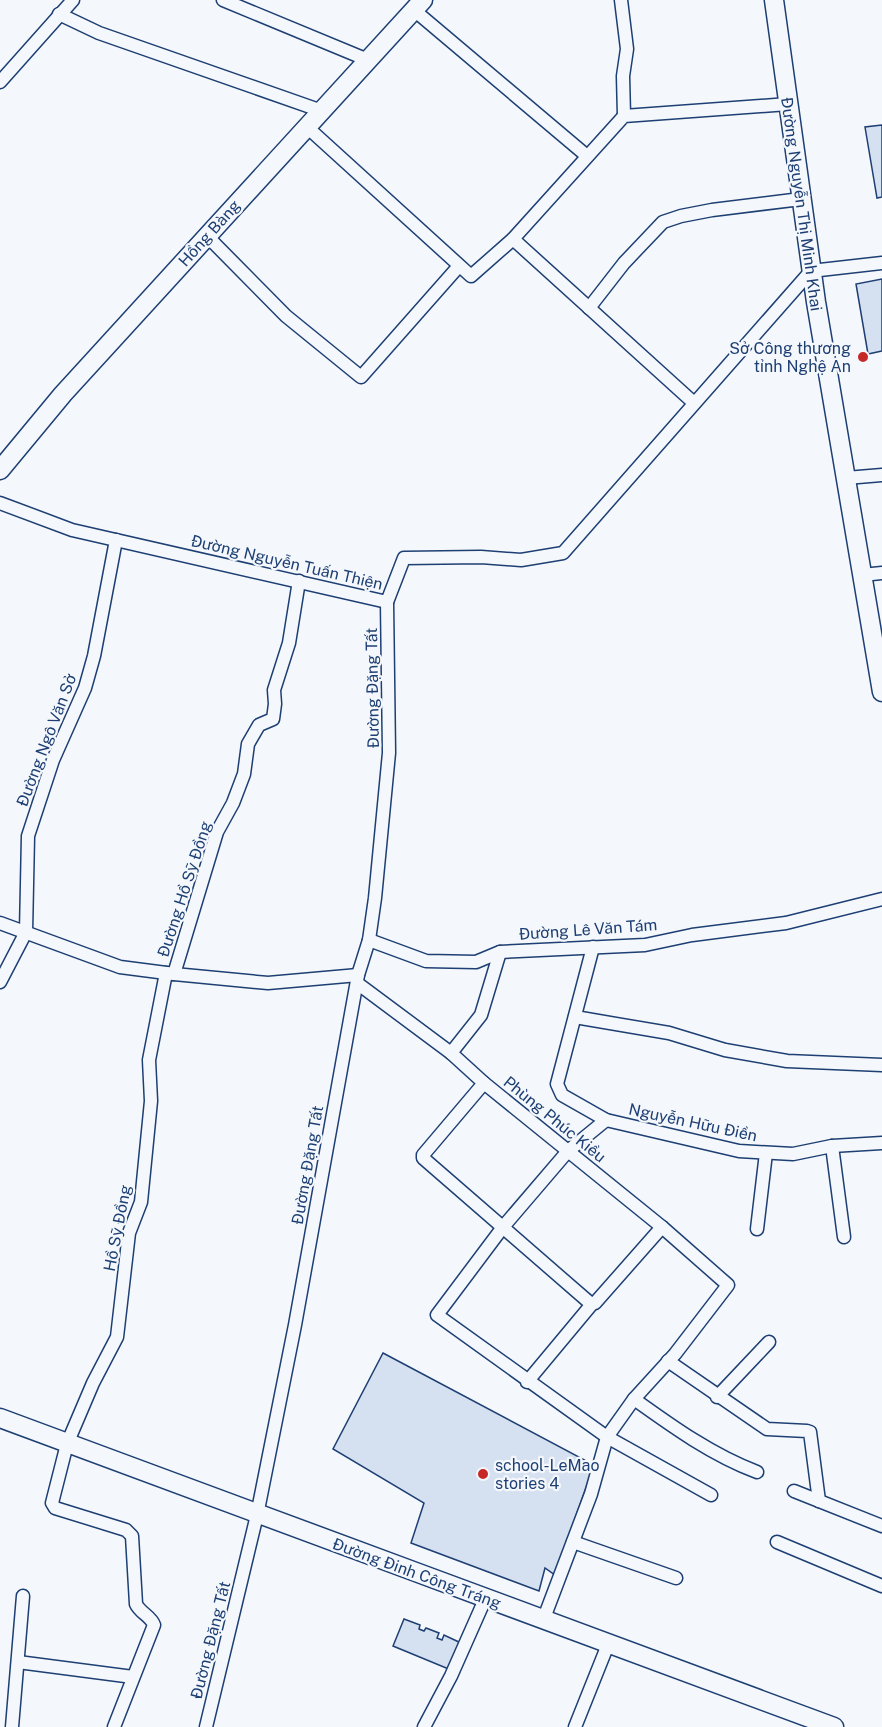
<svg xmlns="http://www.w3.org/2000/svg" width="882" height="1727" font-family="'Public Sans',sans-serif">
<style>
.building{fill:#d5e0f0;stroke:#1d3f73;stroke-width:1.5}
.lines{fill:none;stroke-linecap:round;stroke-linejoin:round}
.street-casing{stroke:#1d3f73;stroke-width:15}
.secondary-casing{stroke:#1d3f73;stroke-width:21}
.street{stroke:#f4f7fb;stroke-width:12}
.secondary{stroke:#f4f7fb;stroke-width:18}
.poi-dot{fill:#c62828;stroke:#f4f7fb;stroke-width:2}
.labels{text-anchor:middle;stroke-width:4.5;stroke-linejoin:round;paint-order:stroke}
.street-label{font-size:16px;fill:#1d3f73;stroke:#f4f7fb}
.poi-label{font-size:16px;fill:#1d3f73;stroke:#f4f7fb;text-anchor:end}
</style>
<rect width="100%" height="100%" fill="#f4f7fb"/>
<g class="building">
<path d="M 882,125 L 882,197 L 877,198 L 865,127 Z"/>
<path d="M 882,279 L 882,351 L 868,354 L 856,284 Z"/>
<path d="M 383,1353 L 594,1465 L 555,1575 L 545,1568 L 539,1591 L 411,1543 L 424,1503 L 333,1449 Z"/>
<path d="M 404,1619 L 420,1625 L 419,1629 L 424,1631 L 426,1628 L 439,1633 L 437,1638 L 442,1640 L 444,1635 L 461,1643 L 451,1670 L 393,1646 Z"/>
</g>
<g class="lines">
<defs>
<g id="street">
<path d="M 223,0 L 368,60"/>
<path d="M 621,0 L 627,49 L 623,76 L 624,116"/>
<path d="M 414,10 L 587,156"/>
<path d="M 59,14 L 99,33 L 322,111"/>
<path d="M 0,82 L 73,0"/>
<path d="M 307,127 L 471,276 L 513,239 L 624,116 L 788,104"/>
<path d="M 207,236 L 286,316 L 361,377 L 459,266"/>
<path d="M 513,239 L 694,403"/>
<path d="M 589,308 L 624,263 L 663,222 L 681,216 L 712,210 L 801,199"/>
<path d="M 846,478 L 882,475"/>
<path d="M 0,503 L 72,530 L 387,602 L 404,558 L 481,557 L 521,560 L 563,553 L 811,271 L 882,263"/>
<path d="M 862,575 L 882,573"/>
<path d="M 0,923 L 120,967 L 174,974 L 268,983 L 358,975"/>
<path d="M 369,940 L 426,961 L 476,962 L 500,952 L 645,945 L 692,935 L 786,923 L 882,899"/>
<path d="M 593,947 L 557,1084 L 562,1095 L 606,1120 L 739,1151 L 793,1154 L 832,1146 L 882,1143"/>
<path d="M 174,974 L 217,832 L 233,803 L 244,774 L 248,744 L 259,725 L 273,719 L 275,704 L 274,690 L 289,643 L 299,581"/>
<path d="M 0,982 L 26,932 L 28,836 L 53,760 L 85,688 L 94,656 L 116,540"/>
<path d="M 357,983 L 451,1053 L 484,1083 L 662,1227 L 728,1285 L 675,1354 L 634,1399 L 607,1437 L 591,1494 L 544,1618"/>
<path d="M 575,1017 L 669,1033 L 725,1050 L 787,1061 L 882,1065"/>
<path d="M 451,1053 L 481,1015 L 500,952"/>
<path d="M 484,1083 L 423,1155 L 423,1158 L 590,1303 L 595,1303 L 662,1227"/>
<path d="M 606,1120 L 568,1151 L 503,1227 L 437,1315 L 607,1437 L 711,1495"/>
<path d="M 832,1146 L 844,1237"/>
<path d="M 757,1229 L 766,1153"/>
<path d="M 668,1361 L 767,1429 L 807,1431 L 810,1432 L 819,1501"/>
<path d="M 527,1382 L 592,1304"/>
<path d="M 717,1397 L 769,1342"/>
<path d="M 634,1399 C 673,1427 712,1455 757,1472"/>
<path d="M 794,1491 L 882,1526"/>
<path d="M 573,1542 L 676,1578"/>
<path d="M 777,1542 L 882,1586"/>
<path d="M 18,1662 L 133,1677"/>
<path d="M 12,1727 L 23,1596"/>
<path d="M 114,1727 L 154,1625 C 151,1616 140,1613 136,1604 L 132,1536 L 126,1530 L 55,1508 L 52,1503 L 67,1444 L 93,1383 L 117,1337 L 129,1233 L 141,1202 L 151,1101 L 149,1060 L 166,973"/>
<path d="M 206,1727 L 257,1515 L 295,1325 L 358,975 L 369,940 L 375,898 L 389,753 L 387,602"/>
<path d="M 424,1727 L 451,1676 L 486,1597"/>
<path d="M 575,1727 L 609,1642"/>
</g>
<g id="secondary">
<path d="M 774,0 L 816,302 L 882,692"/>
<path d="M 0,470 L 63,394 L 423,0"/>
<path d="M 0,1418 C 277,1523 557,1622 834,1727"/>
</g>
</defs>
<use href="#street" class="street-casing"/>
<use href="#secondary" class="secondary-casing"/>
<use href="#street" class="street"/>
<use href="#secondary" class="secondary"/>
</g>
<g class="poi-dot">
<circle cx="863" cy="357" r="6"/>
<circle cx="483" cy="1474" r="6"/>
</g>
<g class="labels">
<g class="street-label">
<text transform="translate(802 204) rotate(82)" y="6">Đường Nguyễn Thị Minh Khai</text>
<text transform="translate(209 233) rotate(-48)" y="6">Hồng Bàng</text>
<text transform="translate(287 562) rotate(13)" y="6">Đường Nguyễn Tuấn Thiện</text>
<text transform="translate(372 688) rotate(-91)" y="6">Đường Đặng Tất</text>
<text transform="translate(46 740) rotate(-69)" y="6">Đường Ngô Văn Sở</text>
<text transform="translate(184 889) rotate(-72)" y="6">Đường Hồ Sỹ Đồng</text>
<text transform="translate(588 929) rotate(-4)" y="6">Đường Lê Văn Tám</text>
<text transform="translate(555 1119) rotate(39)" y="6">Phùng Phúc Kiều</text>
<text transform="translate(693 1122) rotate(12)" y="6">Nguyễn Hữu Điền</text>
<text transform="translate(307 1165) rotate(-80)" y="6">Đường Đặng Tất</text>
<text transform="translate(117 1228) rotate(-79)" y="6">Hồ Sỹ Đồng</text>
<text transform="translate(417 1573) rotate(20)" y="6">Đường Đinh Công Tráng</text>
<text transform="translate(210 1640) rotate(-76)" y="6">Đường Đặng Tất</text>
</g>
<g class="poi-label">
<text x="851" y="354">Sở Công thương<tspan x="851" dy="18">tỉnh Nghệ An</tspan></text>
<text x="495" y="1471" text-anchor="start">school-LeMao<tspan x="495" dy="18">stories 4</tspan></text>
</g>
</g>
</svg>
